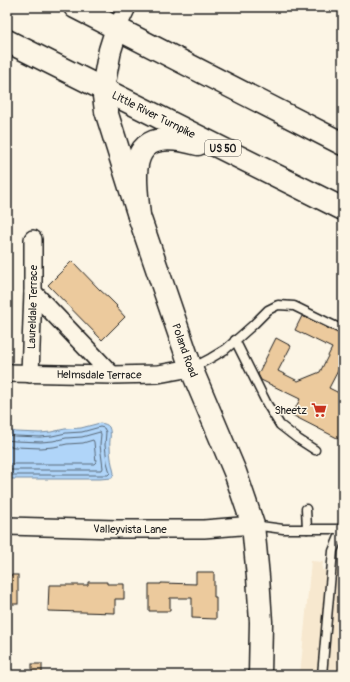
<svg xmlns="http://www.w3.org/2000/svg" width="350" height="682" font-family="Pangolin,sans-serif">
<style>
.built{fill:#f7e8cf}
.water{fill:#b0d5f9;stroke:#758ba1}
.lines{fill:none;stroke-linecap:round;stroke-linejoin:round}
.shore{stroke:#576674;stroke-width:1}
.building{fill:#ecca9d;stroke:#1c1c1c}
.lane-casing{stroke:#1c1c1c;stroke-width:11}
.street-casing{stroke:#1c1c1c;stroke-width:20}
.secondary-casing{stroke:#1c1c1c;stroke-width:25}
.highway-casing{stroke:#1c1c1c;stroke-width:25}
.lane{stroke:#fcf5e5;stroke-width:8}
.street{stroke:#fcf5e5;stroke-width:17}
.secondary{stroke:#fcf5e5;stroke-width:22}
.highway{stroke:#fcf5e5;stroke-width:22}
.labels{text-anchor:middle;stroke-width:3;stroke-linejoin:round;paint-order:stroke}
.shield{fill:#fcf5e5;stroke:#5f5d58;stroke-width:1}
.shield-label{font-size:10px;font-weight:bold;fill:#1c1c1c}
.street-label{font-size:11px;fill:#1c1c1c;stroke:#fcf5e5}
.poi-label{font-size:11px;fill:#1c1c1c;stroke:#fcf5e5;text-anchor:end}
</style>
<rect width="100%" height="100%" fill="#fcf5e5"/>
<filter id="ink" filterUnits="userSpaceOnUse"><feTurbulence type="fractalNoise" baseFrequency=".025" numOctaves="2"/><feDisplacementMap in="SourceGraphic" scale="8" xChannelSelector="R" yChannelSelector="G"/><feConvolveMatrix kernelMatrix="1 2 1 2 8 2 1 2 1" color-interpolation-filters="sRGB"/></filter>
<g filter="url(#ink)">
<path class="built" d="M 311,561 L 323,562 L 322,570 L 339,571 L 343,568 L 343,675 L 300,675 Z"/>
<path class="water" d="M 100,423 C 104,424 107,424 109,427 C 112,433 109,441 110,447 C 110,456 112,465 114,473 L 112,478 L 100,479 L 7,479 L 7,430 L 16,432 L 40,433 L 51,432 L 65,429 L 81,428 Z"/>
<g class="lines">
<g class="shore">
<path d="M 7,435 L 15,436 L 40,437 L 52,436 L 66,433 L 82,432 L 100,427 L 104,428 L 106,432 L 105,445 L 107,462 L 110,473 L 108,475 L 7,475"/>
<path d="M 7,440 L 15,441 L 41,442 L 53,441 L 66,438 L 82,437 L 100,432 L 101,434 L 100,445 L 103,468 L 102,470 L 7,470"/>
<path d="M 7,446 L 15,447 L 41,448 L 54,447 L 67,444 L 83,443 L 93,440 L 94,442 L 96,462 L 94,464 L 7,464"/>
</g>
</g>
<g class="building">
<path d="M 72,261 L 100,290 L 109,298 L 117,306 L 116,307 L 125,317 L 102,340 L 48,285 Z"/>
<path d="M 302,316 L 343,335 L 343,361 L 329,388 L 343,395 L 343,432 L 339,439 L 292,415 L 300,399 L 261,380 L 258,374 L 276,338 L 291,346 L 278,371 L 298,381 L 320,372 L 332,348 L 295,330 Z"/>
<path d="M 196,572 L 214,572 L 214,597 L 216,597 L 216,619 L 192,618 L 192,598 L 170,598 L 170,611 L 149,611 L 149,584 L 161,584 L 161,583 L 196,584 Z"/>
<rect x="7" y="575" width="11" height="29"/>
<path d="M 88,582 L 107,582 L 107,584 L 124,584 L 124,599 L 115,599 L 115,613 L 48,611 L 49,585 L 88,585 Z"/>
<rect x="32" y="664" width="10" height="11"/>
</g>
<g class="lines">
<defs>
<g id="lane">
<path d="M 235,340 L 267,404 L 280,425 L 298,439 L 315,450"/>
<path d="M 192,368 L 211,358 L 226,349 L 253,325 L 268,310 L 278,305 L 294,306 L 343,330"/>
<path d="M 306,509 L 307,529"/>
<path d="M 253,525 L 283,529 L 343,529"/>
<path d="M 322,675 L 333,551 L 343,527"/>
</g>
<g id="street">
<path d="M 117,28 L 127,7"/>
<path d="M 33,292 L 112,375"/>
<path id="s1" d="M 7,373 L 112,375 L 158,374 L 191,368"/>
<path id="s2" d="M 30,374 L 33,292 L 33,239"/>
<path id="s3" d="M 7,526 L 117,529 L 204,529 L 253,525"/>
</g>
<g id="secondary">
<path id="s4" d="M 117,28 L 110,50 L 103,88 L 106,111 L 139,216 L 191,368 L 235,472 L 253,525 L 258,577 L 261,622 L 260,675"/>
</g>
<g id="highway">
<path d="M 75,7 L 343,144"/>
<path id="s5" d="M 7,41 L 343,209"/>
<path d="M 139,216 C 138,204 136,191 136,179 C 135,135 164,135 198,144"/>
</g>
</defs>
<use href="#lane" class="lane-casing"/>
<use href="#street" class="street-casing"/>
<use href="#secondary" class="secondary-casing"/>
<use href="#highway" class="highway-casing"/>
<use href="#lane" class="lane"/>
<use href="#street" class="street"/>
<use href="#secondary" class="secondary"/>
<use href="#highway" class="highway"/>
</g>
</g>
<defs>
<symbol id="supermarket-bare" viewBox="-9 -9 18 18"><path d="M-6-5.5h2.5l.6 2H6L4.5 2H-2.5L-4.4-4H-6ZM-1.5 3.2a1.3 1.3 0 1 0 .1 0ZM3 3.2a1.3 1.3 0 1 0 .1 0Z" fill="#c8321e" stroke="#fcf5e5" stroke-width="2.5" paint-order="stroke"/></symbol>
</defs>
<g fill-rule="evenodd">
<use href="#supermarket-bare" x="308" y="399" width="22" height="22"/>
</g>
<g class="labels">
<rect class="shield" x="205" y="140" width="36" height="16" rx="3"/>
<g class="shield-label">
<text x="223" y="152">US 50</text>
</g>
<g class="street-label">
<text dy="4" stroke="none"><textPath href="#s5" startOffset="164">Little River Turnpike</textPath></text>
<text dy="4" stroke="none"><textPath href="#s2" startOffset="67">Laureldale Terrace</textPath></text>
<text dy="4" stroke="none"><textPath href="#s4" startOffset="337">Poland Road</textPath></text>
<text dy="4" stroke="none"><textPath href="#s1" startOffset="92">Helmsdale Terrace</textPath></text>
<text dy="4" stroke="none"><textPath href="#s3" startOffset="123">Valleyvista Lane</textPath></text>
</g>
<g class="poi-label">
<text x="307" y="414">Sheetz</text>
</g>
</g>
<rect width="350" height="682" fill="none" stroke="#fcf5e5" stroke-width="24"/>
<rect x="12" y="12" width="326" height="658" fill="none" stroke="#1c1c1c" stroke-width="1.5" filter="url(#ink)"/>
</svg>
